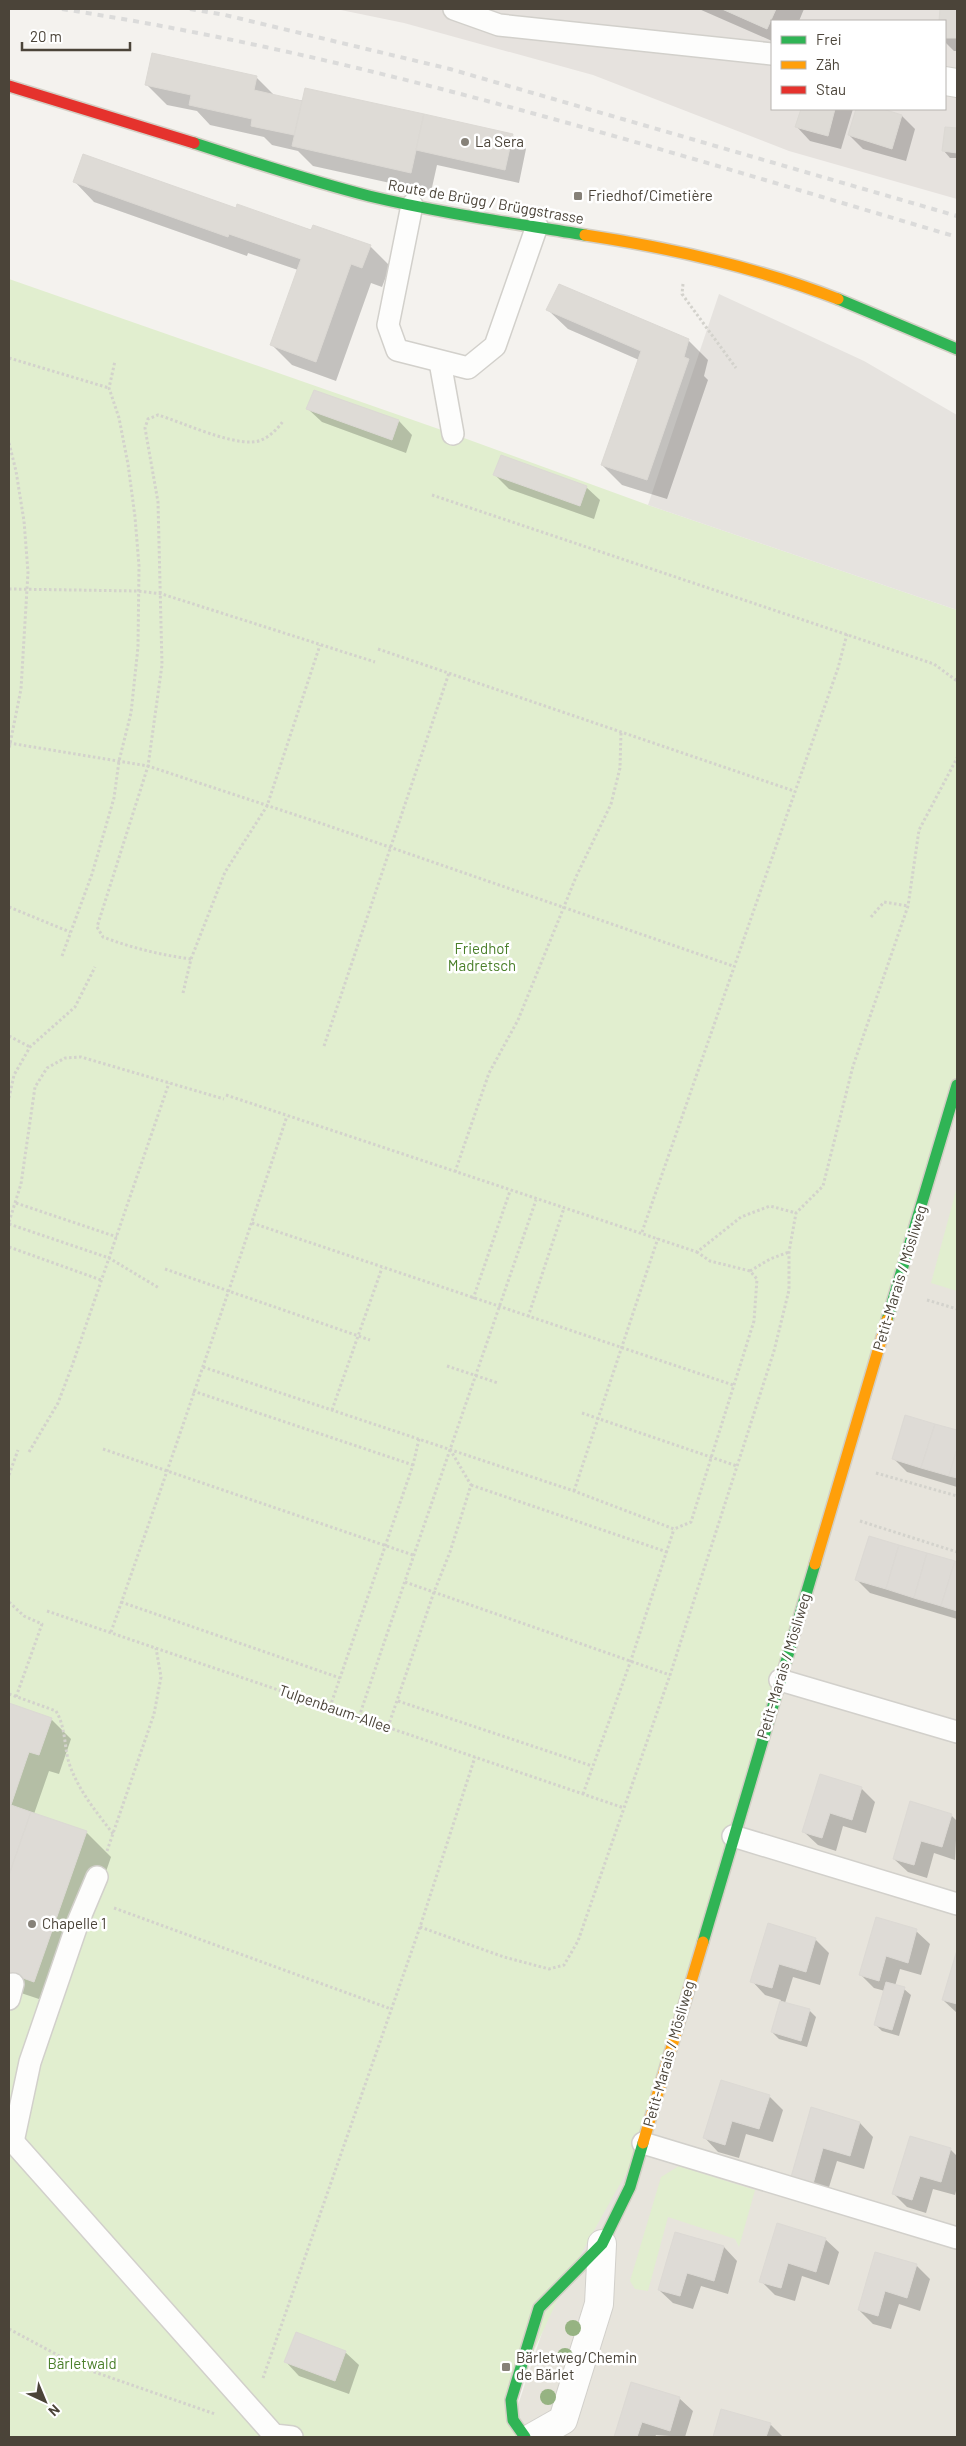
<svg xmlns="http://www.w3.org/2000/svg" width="966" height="2446" font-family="Barlow,sans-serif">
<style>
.residential{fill:#e7e4dc}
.industrial{fill:#e6e2de;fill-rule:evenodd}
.green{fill:#e1eecf}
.parking{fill:#e6e3df}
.shadow{fill:#0003}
.building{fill:#dedbd6;stroke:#dcd9d4}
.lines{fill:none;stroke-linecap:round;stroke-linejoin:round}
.lane-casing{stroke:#d2d0cb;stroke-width:24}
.street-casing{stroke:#d2d0cb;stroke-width:30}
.fast-casing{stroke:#d3cfc5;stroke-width:14}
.slow-casing{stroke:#d3cfc5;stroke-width:14}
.jam-casing{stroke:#d3cfc5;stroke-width:14}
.path{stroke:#d3d2cc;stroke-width:3;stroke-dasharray:2.5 2.5;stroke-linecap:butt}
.lane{stroke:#fdfdfc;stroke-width:21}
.street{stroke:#fdfdfc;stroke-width:28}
.fast{stroke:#30b455;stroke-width:11}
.slow{stroke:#ff9f0a;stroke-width:11}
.jam{stroke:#e5322d;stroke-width:11}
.rail{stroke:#dbdbda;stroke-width:4;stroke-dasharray:6 6;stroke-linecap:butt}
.tree{fill:#96b382}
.poi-dot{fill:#868178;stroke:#fff;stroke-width:2}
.labels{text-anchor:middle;stroke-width:5;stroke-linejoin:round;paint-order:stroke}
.poi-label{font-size:15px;fill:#4b4439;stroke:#fff;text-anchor:start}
.street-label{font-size:15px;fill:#4b4439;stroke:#fff}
.park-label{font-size:15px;fill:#4a7f2a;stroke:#fff}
</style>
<rect width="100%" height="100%" fill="#f4f2ee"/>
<path class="residential" d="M 957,1085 L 957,2437 L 525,2437 L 513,2420 Z"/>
<path class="industrial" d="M 336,9 L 957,9 L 957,199 L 789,151 L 593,75 L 404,23 ZM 772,21 L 945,21 L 945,109 L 772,109 Z"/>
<g class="green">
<path d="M 9,279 L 453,434 L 648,505 L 957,610 L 957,1085 L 643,2143 L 568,2277 L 511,2400 L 525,2437 L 9,2437 Z"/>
<path d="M 957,1187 L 957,1291 L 931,1283 Z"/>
<path d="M 679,2166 L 755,2190 L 739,2247 L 735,2239 L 668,2217 L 648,2291 L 635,2289 L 630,2281 L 661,2177 Z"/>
</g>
<path class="parking" d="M 719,294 L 864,361 L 957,415 L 957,610 L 648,505 Z"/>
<g class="shadow">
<path d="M 699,9 L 804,9 L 799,21 L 772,21 L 772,41 Z"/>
<path d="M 941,9 L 957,9 L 957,51 L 954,51 L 945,42 L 945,21 L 941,21 Z"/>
<path d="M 256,77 L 275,96 L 512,135 L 526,149 L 519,183 L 437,165 L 431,192 L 313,166 L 298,151 L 272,145 L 264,137 L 210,125 L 197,111 L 167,105 L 147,85 Z"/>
<path d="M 802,109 L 853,109 L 841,149 L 810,141 L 797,127 Z"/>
<path d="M 857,109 L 878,109 L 902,116 L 915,129 L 906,161 L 863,149 L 849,135 Z"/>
<path d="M 947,128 L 957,130 L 957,158 L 950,158 L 944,151 Z"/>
<path d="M 75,182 L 236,209 L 370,246 L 390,266 L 382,287 L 371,283 L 336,381 L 292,365 L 272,345 L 298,270 L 248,253 L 247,256 L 94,202 Z"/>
<path d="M 548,310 L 688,340 L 708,360 L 704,376 L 708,380 L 667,499 L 622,485 L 602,465 L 639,360 L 568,329 Z"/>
<path d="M 314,391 L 399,421 L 412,435 L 406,453 L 322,422 L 308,409 Z"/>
<path d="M 495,475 L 586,487 L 600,500 L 594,519 L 509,489 Z"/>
<path d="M 905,1416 L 957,1432 L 957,1487 L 907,1472 L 893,1458 Z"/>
<path d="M 869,1537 L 957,1563 L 957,1619 L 870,1593 L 857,1580 Z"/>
<path d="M 9,1704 L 51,1719 L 71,1739 L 59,1774 L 49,1771 L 34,1814 L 86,1832 L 111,1857 L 60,2006 L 9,1989 Z"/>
<path d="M 861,1788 L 875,1802 L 866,1833 L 843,1826 L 836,1851 L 818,1845 L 804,1832 Z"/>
<path d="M 951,1815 L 957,1821 L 955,1860 L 934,1853 L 927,1878 L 908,1872 L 894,1859 Z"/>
<path d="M 916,1931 L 930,1944 L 921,1975 L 900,1969 L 895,1986 L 904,1989 L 911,1995 L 899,2036 L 882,2031 L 875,2024 L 885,1991 L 874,1988 L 860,1974 Z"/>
<path d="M 815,1939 L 829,1953 L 820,1985 L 793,1977 L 785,2003 L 809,2010 L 816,2017 L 807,2047 L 779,2039 L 772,2032 L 781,2000 L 765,1995 L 752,1981 Z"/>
<path d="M 957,1954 L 957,2013 L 943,2000 Z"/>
<path d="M 769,2096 L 783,2110 L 773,2142 L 746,2134 L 739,2158 L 718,2152 L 705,2138 Z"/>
<path d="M 812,2109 L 860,2123 L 873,2137 L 864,2169 L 837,2161 L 826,2197 L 806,2191 Z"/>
<path d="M 911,2138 L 951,2150 L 957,2156 L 957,2187 L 955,2195 L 933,2189 L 926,2213 L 907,2207 L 894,2194 Z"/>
<path d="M 778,2225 L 825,2239 L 839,2252 L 829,2285 L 802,2276 L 795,2301 L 775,2295 L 761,2281 Z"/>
<path d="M 724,2247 L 737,2261 L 728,2294 L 701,2286 L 693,2309 L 673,2303 L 659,2290 Z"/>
<path d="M 916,2265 L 930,2279 L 920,2311 L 899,2304 L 891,2329 L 873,2324 L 859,2310 Z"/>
<path d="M 345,2352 L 359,2365 L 349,2394 L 299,2376 L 286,2362 Z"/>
<path d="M 631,2384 L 679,2398 L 693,2411 L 685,2437 L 656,2435 L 655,2437 L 615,2437 Z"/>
<path d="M 722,2410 L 770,2424 L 783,2437 L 714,2437 Z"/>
</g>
<g class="building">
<path d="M 722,9 L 776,9 L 767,29 Z"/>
<path d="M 940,9 L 957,9 L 957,38 L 945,38 L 945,21 L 939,21 Z"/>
<path d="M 152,53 L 257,76 L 254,90 L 302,101 L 294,135 L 251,126 L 252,119 L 189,105 L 191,95 L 145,85 Z"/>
<path d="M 305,88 L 424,114 L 411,173 L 292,146 Z"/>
<path d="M 801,109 L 835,109 L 828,136 L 795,127 Z"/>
<path d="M 856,109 L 883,109 L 902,115 L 892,149 L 848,135 Z"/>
<path d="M 424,114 L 513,134 L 505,170 L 416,150 Z"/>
<path d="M 945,127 L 957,128 L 957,153 L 942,151 Z"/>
<path d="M 83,154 L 236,208 L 237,204 L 311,230 L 313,225 L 371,245 L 362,268 L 351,264 L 316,362 L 270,345 L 301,259 L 229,234 L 228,237 L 73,182 Z"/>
<path d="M 559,284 L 689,339 L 684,357 L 689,359 L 647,480 L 601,465 L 641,351 L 546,310 Z"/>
<path d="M 314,390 L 399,420 L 392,440 L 306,409 Z"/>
<path d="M 501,455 L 587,486 L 580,506 L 493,475 Z"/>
<path d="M 905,1415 L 935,1424 L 921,1468 L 892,1459 Z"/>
<path d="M 935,1424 L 957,1430 L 957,1449 L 949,1476 L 921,1468 Z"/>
<path d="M 957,1449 L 957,1478 L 949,1476 Z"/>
<path d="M 869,1536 L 899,1545 L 886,1589 L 855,1580 Z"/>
<path d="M 899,1545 L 927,1553 L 914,1598 L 886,1589 Z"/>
<path d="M 927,1553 L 955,1561 L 941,1606 L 914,1598 Z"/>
<path d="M 955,1561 L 957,1562 L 957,1611 L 941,1606 Z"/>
<path d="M 9,1703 L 52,1718 L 39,1755 L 29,1752 L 11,1805 L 31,1812 L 9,1875 Z"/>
<path d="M 820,1774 L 862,1787 L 852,1820 L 830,1813 L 822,1838 L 802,1832 Z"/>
<path d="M 910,1801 L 952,1814 L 942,1847 L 921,1841 L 914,1865 L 893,1859 Z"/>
<path d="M 31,1812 L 87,1831 L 34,1982 L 9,1973 L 9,1875 Z"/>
<path d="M 876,1917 L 917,1929 L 908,1963 L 886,1956 L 879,1981 L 859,1975 Z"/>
<path d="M 768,1923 L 816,1938 L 806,1972 L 779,1964 L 772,1988 L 750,1982 Z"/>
<path d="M 957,1950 L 957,2004 L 942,2000 Z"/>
<path d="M 886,1982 L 905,1987 L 892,2030 L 874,2025 Z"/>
<path d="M 780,2001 L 810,2009 L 801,2041 L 771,2032 Z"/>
<path d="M 721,2080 L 770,2095 L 759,2129 L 732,2121 L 725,2145 L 703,2138 Z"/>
<path d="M 811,2107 L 860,2122 L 850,2156 L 823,2148 L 813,2184 L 791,2177 Z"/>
<path d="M 910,2136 L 951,2148 L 941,2182 L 920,2176 L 912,2200 L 892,2194 Z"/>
<path d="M 777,2223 L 826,2238 L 816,2272 L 788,2263 L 781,2288 L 759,2282 Z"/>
<path d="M 675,2232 L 724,2246 L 714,2281 L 687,2273 L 680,2296 L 658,2290 Z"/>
<path d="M 875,2252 L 917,2264 L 907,2298 L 885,2291 L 878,2316 L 858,2310 Z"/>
<path d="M 296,2332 L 346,2351 L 335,2381 L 284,2362 Z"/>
<path d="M 631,2382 L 680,2397 L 670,2431 L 642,2422 L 637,2437 L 614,2437 Z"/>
<path d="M 721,2409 L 771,2423 L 766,2437 L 713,2437 Z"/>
</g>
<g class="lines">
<defs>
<g id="lane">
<path d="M 454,9 L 499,25 L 772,54"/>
<path d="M 412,205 L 388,325 L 397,350 L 468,368 L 495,346 L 537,226"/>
<path d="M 440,362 L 453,434"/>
<path d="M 780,1680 L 957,1732"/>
<path d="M 733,1836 L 957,1904"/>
<path d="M 9,1999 L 13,1984"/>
<path d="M 9,2137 L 274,2435 L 292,2437"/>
<path d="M 13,2142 L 30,2062 L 78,1922 L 97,1877"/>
<path d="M 643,2143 L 957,2238"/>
</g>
<g id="street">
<path d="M 945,81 L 957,83"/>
<path d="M 533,2437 L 563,2420 L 599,2304 L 602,2244"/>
</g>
<g id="fast">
<path d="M 194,143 C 252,162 310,181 369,196 C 440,213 513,223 585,235"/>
<path d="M 838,299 L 957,349"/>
<path d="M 887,1320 L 957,1085"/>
<path d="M 703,1942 L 815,1564"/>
<path d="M 525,2437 L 513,2420 L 511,2400 L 539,2308 L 602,2244 L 630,2187 L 643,2143"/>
</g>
<g id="slow">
<path d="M 585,235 C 672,248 756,267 838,299"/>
<path d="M 815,1564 L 887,1320"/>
<path d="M 643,2143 L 703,1942"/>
</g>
<path id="jam" d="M 9,86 L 194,143"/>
</defs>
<use href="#lane" class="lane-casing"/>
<use href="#street" class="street-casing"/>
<use href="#fast" class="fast-casing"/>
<use href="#slow" class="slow-casing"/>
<use href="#jam" class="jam-casing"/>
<g class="path">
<path d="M 683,284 L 682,294 L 736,368"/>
<path d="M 9,358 L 109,388"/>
<path d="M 9,443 L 16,471 L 24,521 L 28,572 L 21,689 L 9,749"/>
<path d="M 432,495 L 934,664 L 957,681"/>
<path d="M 9,589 L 138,591 L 162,594 L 375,662"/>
<path d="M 378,649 L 794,791"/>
<path d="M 9,743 L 148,766 L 320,823 L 733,966"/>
<path d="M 9,907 L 70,932"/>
<path d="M 871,917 L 884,902 L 908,906"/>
<path d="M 62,956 L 92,874 L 114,798 L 119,761 L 131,713 L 138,647 L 139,566 L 135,517 L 128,464 L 119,418 L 109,388 L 115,361"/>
<path d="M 191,959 C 161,955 132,948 103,937 L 97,927 L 148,766 L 162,665 L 158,502 L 145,428 L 148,419 L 158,415 C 184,423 226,443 252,442 C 265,442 277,430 283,421"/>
<path d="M 183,993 L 191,959 L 225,872 L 267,806 L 320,645"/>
<path d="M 9,1036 L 30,1047"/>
<path d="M 324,1046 L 449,673"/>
<path d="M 226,1095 L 697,1252 L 741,1217 L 770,1206 L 796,1213"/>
<path d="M 9,1098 L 14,1075 L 30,1047 L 75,1007 L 95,967"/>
<path d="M 455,1172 L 489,1073 L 518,1020 L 576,877 L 611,804 L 620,768 L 621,732"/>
<path d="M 16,1203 L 117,1237"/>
<path d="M 9,1222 L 21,1184 L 35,1087 L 47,1068 L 65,1058 L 81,1057 L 224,1099"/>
<path d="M 252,1223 L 733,1385"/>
<path d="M 9,1224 L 109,1258 L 159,1288"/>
<path d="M 642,1232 L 838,668 L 847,634"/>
<path d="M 9,1247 L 101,1280"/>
<path d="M 165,1269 L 370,1340"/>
<path d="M 750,1271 L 770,1259 L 789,1252"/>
<path d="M 473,1299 L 510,1191"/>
<path d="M 927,1300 L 957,1309"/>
<path d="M 528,1317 L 564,1208"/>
<path d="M 447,1366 L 498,1383"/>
<path d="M 203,1367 L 574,1491 L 674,1529 L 691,1522 L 754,1321 L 757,1279 L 750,1271 L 710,1261 L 697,1252"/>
<path d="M 193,1391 L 413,1465"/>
<path d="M 332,1410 L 382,1268"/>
<path d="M 582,1413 L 737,1466"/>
<path d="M 103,1449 L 413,1555"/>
<path d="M 29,1452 L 58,1403 L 72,1366 L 169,1083"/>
<path d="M 876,1473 L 957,1496"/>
<path d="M 9,1475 L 18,1450"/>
<path d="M 471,1485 L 667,1552"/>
<path d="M 574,1491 L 658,1238"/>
<path d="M 860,1521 L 957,1552"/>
<path d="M 405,1582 L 670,1675"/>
<path d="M 9,1602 L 24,1616 L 42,1624 L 16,1697"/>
<path d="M 121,1602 L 340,1678"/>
<path d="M 47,1611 L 624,1808"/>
<path d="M 111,1632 C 171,1461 230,1289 287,1116"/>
<path d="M 9,1694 L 56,1711 C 66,1728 64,1746 69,1763 C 78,1790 97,1813 114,1835"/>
<path d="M 398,1701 L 592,1766"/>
<path d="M 330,1707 L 413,1465 L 419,1439"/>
<path d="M 359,1717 C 417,1544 477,1372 536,1200"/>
<path d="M 388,1727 L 434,1592 L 450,1552 L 471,1485 L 451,1451"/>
<path d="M 583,1794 L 631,1660 L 674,1529"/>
<path d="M 107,1851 L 154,1714 L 161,1677 L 156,1648"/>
<path d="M 114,1908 L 391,2009"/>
<path d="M 420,1927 L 504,1957 L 549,1969 L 564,1965 L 578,1941 L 670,1675 L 774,1351 L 789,1290 L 789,1252 L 796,1213 L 823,1186 L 853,1066 L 908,906 L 919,830 L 957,758"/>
<path d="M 9,2329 L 80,2367 L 215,2414"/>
<path d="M 263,2378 L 420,1927 L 475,1757"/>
</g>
<use href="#lane" class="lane"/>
<use href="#street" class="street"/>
<use href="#fast" class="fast"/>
<use href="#slow" class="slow"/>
<use href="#jam" class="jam"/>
<g class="rail">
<path d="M 62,9 C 367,56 662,150 957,237"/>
<path d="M 190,9 L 225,15 L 450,69 L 957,216"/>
</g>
</g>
<g class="tree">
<circle cx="573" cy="2328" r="8"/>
<circle cx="565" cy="2356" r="8"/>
<circle cx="548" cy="2397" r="8"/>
</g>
<g class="poi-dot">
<circle cx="465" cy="142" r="5"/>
<rect x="573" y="191" width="10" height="10" rx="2.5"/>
<circle cx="32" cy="1924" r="5"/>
<rect x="501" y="2362" width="10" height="10" rx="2.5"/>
</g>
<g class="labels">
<g class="poi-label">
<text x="475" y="147">La Sera</text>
<text x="588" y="201">Friedhof/Cimetière</text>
<text x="42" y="1929">Chapelle 1</text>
<text x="516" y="2363">Bärletweg/Chemin<tspan x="516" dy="17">de Bärlet</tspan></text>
</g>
<g class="street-label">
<text transform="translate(486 202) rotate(10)" y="5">Route de Brügg / Brüggstrasse</text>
<text transform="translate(900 1278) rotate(-73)" y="5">Petit-Marais / Mösliweg</text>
<text transform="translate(784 1666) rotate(-73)" y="5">Petit-Marais / Mösliweg</text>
<text transform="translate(335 1709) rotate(19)" y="5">Tulpenbaum-Allee</text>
<text transform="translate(669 2054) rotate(-74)" y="5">Petit-Marais / Mösliweg</text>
</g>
<g class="park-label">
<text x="482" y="954">Friedhof<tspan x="482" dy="17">Madretsch</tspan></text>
<text x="82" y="2369">Bärletwald</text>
</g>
</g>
<rect width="966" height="2446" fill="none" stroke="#4b4439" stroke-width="20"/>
<rect x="771" y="20" width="175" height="90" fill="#ffffff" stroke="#b7b4b0"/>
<rect x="781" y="36" width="25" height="8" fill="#30b455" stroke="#b7b4b0"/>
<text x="816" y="45" font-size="15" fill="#4b4439">Frei</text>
<rect x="781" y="61" width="25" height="8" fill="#ff9f0a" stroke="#b7b4b0"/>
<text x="816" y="70" font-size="15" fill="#4b4439">Zäh</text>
<rect x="781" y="86" width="25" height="8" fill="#e5322d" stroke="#b7b4b0"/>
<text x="816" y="95" font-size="15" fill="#4b4439">Stau</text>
<g transform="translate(45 2401) rotate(136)" stroke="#ffffff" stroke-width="4" paint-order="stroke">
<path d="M0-4L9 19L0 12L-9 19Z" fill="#4b4439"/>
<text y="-8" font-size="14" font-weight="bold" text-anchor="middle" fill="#4b4439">N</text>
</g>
<path d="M22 42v8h108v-8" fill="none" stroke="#4b4439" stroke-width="2.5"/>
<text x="30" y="42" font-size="15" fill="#4b4439" stroke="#ffffff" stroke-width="4" paint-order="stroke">20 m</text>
</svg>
